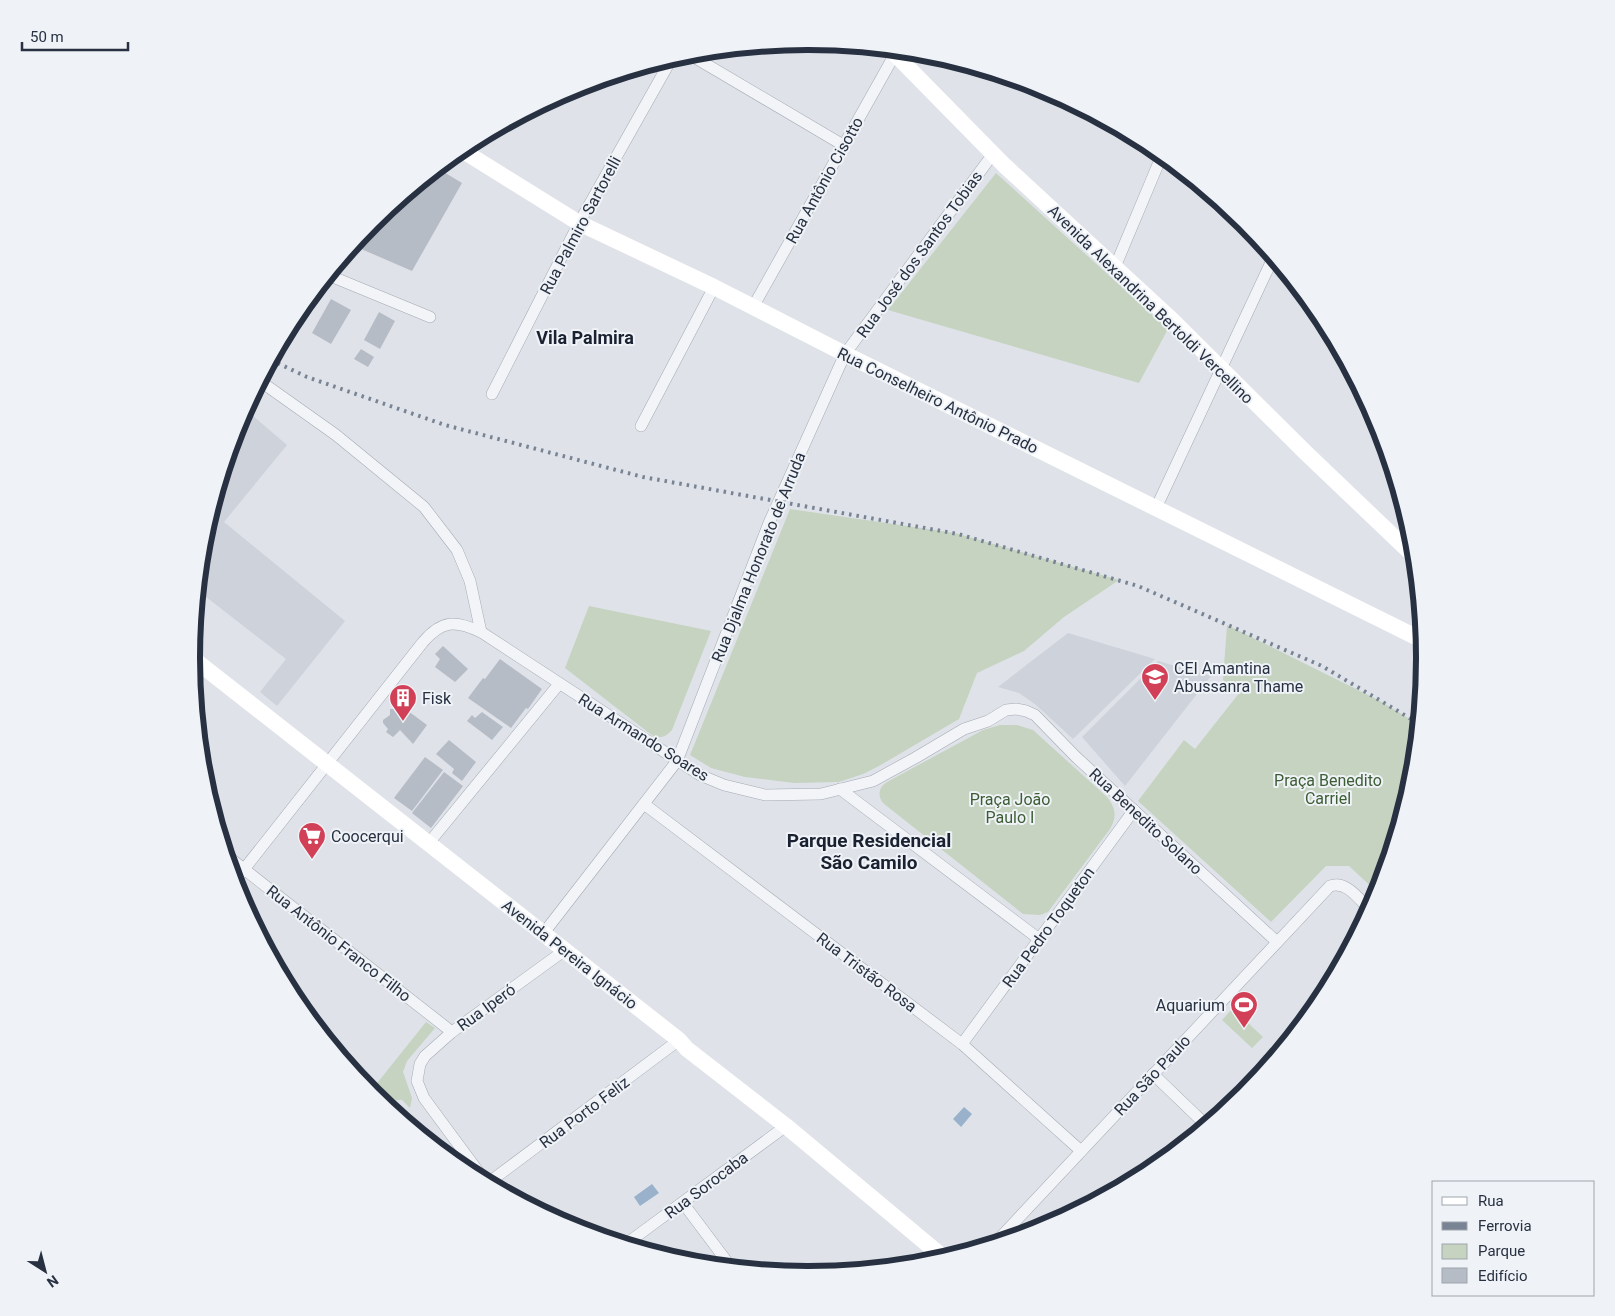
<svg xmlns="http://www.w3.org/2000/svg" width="1615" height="1316" font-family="Roboto,sans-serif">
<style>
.built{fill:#cdd2db}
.green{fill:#c5d3c0}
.water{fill:#99b1ca}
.building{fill:#b6bcc6}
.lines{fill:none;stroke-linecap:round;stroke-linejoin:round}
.street-casing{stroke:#a4aab3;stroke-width:12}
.street{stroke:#f2f4f7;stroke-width:11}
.secondary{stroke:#fff;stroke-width:16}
.rail{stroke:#788393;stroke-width:4;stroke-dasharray:2.5 5;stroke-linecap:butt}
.labels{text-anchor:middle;stroke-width:4;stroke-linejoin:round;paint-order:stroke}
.street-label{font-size:16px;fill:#273141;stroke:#eff2f6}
.poi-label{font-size:16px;fill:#273141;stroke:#eff2f6;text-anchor:start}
.park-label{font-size:16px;fill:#3c5d34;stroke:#eff2f6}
.neighbourhood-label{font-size:18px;font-weight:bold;fill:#1a2231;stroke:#eff2f6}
.quarter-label{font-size:19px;font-weight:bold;fill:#1a2231;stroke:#eff2f6}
.rim{fill:none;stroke:#273141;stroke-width:6}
</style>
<rect width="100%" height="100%" fill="#dfe3e9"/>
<g class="built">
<path d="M 245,409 L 287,445 L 224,522 L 345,621 L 277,706 L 260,692 L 286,659 L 197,590 L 203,537 L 238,422 Z"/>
<path d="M 1068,633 L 1155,659 L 1073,739 L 1036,705 L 1019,693 L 998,687 Z"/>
<path d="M 1158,661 L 1211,676 L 1125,786 L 1082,737 Z"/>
</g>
<g class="green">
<path d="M 996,173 L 1168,329 L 1139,383 L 888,310 Z"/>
<path d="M 790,509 L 955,533 L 1119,580 L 1064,617 L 1024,651 L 977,673 L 959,719 L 879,766 L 863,774 L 839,782 L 794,783 L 745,777 L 711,768 L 690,755 Z"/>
<path d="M 589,606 L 711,631 L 672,730 C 666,736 662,739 653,736 L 565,668 Z"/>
<path d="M 1227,625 L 1380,701 L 1418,724 L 1412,779 L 1378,893 L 1349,866 L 1326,866 L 1271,922 L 1138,801 L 1184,740 L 1195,749 L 1240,692 L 1223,680 Z"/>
<path d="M 1000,725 L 1017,725 L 1033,730 L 1107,797 C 1116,808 1117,817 1110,829 L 1048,912 L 1040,915 L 1023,914 L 883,803 C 877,795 879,787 887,782 L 983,730 Z"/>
<path d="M 1234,1007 L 1249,1019 L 1247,1022 L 1263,1037 L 1252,1048 L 1222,1020 Z"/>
<path d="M 426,1022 L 435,1028 L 407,1061 L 403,1072 L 412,1098 L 410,1108 L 402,1100 C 395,1099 392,1103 389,1108 L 370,1092 Z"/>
</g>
<g class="water">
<path d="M 964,1107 L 972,1114 L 961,1127 L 953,1119 Z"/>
<path d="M 652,1184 L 659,1193 L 640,1206 L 634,1197 Z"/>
</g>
<g class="building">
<path d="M 437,168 L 462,183 L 412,271 L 352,245 L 372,222 Z"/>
<path d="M 331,299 L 351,310 L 331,344 L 312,333 Z"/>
<path d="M 379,312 L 395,321 L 380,349 L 364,340 Z"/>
<path d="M 361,349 L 374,357 L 368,367 L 354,359 Z"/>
<path d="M 443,646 L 468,669 L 455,682 L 435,667 L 440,659 L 435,654 Z"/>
<path d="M 500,659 L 542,689 L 528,709 L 526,708 L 511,728 L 468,698 L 483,678 L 485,679 Z"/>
<path d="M 396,702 L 427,725 L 413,744 L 400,730 L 393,737 L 386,732 L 388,729 L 383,723 L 383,720 L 390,715 L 390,709 L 395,709 Z"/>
<path d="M 482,712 L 503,727 L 492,740 L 467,721 L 472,715 L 475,718 Z"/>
<path d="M 449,740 L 476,762 L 462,781 L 452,773 L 454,769 L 436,754 Z"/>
<path d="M 425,757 L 443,770 L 412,811 L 394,798 Z"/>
<path d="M 444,772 L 463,786 L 431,828 L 412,813 Z"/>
<path d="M 1058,1215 L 1061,1218 L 1050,1225 L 1049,1224 Z"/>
</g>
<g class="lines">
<defs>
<g id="street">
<path d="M 687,53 L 843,145"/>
<path d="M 1115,267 L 1162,155"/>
<path d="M 328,275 L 430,317"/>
<path d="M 753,307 L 895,54"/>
<path d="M 260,381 L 336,435 L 424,507 L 457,550 L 470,581 L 481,632"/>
<path d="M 492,394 L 579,223 L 672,58"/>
<path d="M 641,426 L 714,287"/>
<path d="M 1156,508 L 1273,258"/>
<path d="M 840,789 L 1039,939"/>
<path d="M 644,804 L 962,1044 L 1081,1151"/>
<path d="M 428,844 L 559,684"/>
<path d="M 226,855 L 452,1032"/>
<path d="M 234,882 L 423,642 C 442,620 455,620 481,632 L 700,775 L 724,785 L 765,795 L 821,794 L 873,781 L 915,758 L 964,729 L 988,721 L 1006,710 L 1016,709 L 1026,711 L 1035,715 L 1076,757 L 1277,942"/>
<path d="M 543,934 L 677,761 L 769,523 L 845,354 L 993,154"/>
<path d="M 962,1044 L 1134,810"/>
<path d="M 1153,1074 L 1206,1125"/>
<path d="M 486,1182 L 424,1098 L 417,1081 L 420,1064 L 425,1056 L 452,1032 L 565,950"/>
<path d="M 488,1183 L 679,1040"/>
<path d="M 683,1203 L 731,1267"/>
<path d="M 995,1243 L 1330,886 C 1346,880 1359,899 1369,909"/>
<path d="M 626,1244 L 786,1126"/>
</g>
</defs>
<use href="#street" class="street-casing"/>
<use href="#street" class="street"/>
<g class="secondary">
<path d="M 890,49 L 1004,165 L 1172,320 L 1305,452 L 1414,556"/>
<path d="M 460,149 L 579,223 L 714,287 L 845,354 L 1422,640"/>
<path d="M 191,657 L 679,1040 L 687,1049 L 786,1126 L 944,1258"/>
</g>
<path class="rail" d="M 271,360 L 307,377 L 445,425 L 643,477 L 958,534 L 1138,586 L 1322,666 L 1418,723"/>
</g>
<defs>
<symbol id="school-pin" viewBox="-11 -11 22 30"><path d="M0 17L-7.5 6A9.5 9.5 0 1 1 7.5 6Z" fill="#d24057" stroke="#eff2f6"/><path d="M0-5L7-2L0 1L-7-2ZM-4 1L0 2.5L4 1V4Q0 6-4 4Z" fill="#fff"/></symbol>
<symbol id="building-pin" viewBox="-11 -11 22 30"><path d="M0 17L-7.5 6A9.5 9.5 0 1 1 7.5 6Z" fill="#d24057" stroke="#eff2f6"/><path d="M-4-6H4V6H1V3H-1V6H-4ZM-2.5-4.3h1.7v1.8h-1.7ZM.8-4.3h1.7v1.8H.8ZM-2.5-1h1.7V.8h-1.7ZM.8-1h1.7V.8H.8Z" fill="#fff"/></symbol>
<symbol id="supermarket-pin" viewBox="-11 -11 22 30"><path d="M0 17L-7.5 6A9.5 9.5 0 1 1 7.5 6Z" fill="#d24057" stroke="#eff2f6"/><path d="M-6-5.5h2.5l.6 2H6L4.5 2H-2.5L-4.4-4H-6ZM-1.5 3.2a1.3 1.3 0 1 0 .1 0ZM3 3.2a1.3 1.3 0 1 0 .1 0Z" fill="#fff"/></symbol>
<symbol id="stadium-pin" viewBox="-11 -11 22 30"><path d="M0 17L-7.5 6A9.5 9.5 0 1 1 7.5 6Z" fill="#d24057" stroke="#eff2f6"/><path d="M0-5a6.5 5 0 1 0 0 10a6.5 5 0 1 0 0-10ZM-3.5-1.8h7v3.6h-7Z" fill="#fff"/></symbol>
</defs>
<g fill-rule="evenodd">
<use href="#school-pin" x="1139" y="661" width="32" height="43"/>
<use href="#building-pin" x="387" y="682" width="32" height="43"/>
<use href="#supermarket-pin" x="296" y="820" width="32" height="43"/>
<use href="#stadium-pin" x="1228" y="989" width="32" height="43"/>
</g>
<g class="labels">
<g class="street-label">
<text transform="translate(824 180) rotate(-61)" y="6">Rua Antônio Cisotto</text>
<text transform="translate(580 225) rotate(-62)" y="6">Rua Palmiro Sartorelli</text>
<text transform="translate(919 254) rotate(-54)" y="6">Rua José dos Santos Tobias</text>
<text transform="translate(1151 304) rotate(44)" y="6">Avenida Alexandrina Bertoldi Vercellino</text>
<text transform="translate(938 400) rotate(26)" y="6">Rua Conselheiro Antônio Prado</text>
<text transform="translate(758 557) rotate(-68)" y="6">Rua Djalma Honorato de Arruda</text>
<text transform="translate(644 737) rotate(32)" y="6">Rua Armando Soares</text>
<text transform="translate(1146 821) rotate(43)" y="6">Rua Benedito Solano</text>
<text transform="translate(1048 927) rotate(-54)" y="6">Rua Pedro Toqueton</text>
<text transform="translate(339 943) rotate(38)" y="6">Rua Antônio Franco Filho</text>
<text transform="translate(570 954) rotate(38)" y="6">Avenida Pereira Ignácio</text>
<text transform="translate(867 972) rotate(37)" y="6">Rua Tristão Rosa</text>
<text transform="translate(486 1007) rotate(-36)" y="6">Rua Iperó</text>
<text transform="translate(1152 1075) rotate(-47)" y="6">Rua São Paulo</text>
<text transform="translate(584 1112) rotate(-37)" y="6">Rua Porto Feliz</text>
<text transform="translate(706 1185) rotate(-37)" y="6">Rua Sorocaba</text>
</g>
<g class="poi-label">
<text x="1174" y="674">CEI Amantina<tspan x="1174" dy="18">Abussanra Thame</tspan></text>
<text x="422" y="704">Fisk</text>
<text x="331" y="842">Coocerqui</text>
<text x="1225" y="1011" text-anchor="end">Aquarium</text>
</g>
<g class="park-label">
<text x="1328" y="786">Praça Benedito<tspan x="1328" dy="18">Carriel</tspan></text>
<text x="1010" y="805">Praça João<tspan x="1010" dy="18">Paulo I</tspan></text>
</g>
<g class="neighbourhood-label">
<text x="585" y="344">Vila Palmira</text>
</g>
<g class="quarter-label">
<text x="869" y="847">Parque Residencial<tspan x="869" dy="22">São Camilo</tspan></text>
</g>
</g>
<path d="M0 0H1615V1316H0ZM200 658a608 608 0 1 1 1216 0a608 608 0 1 1-1216 0Z" fill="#eff2f6" fill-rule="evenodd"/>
<path class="rim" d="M200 658a608 608 0 1 1 1216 0a608 608 0 1 1-1216 0Z"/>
<rect x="1432" y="1181" width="162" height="115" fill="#eff2f6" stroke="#9fa5ae"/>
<rect x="1442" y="1197" width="25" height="8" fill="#ffffff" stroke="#9fa5ae"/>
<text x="1478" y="1206" font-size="15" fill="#273141">Rua</text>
<rect x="1442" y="1222" width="25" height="8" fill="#788393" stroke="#9fa5ae"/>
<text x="1478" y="1231" font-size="15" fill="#273141">Ferrovia</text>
<rect x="1442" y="1244" width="25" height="15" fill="#c5d3c0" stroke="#9fa5ae"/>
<text x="1478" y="1256" font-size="15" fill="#273141">Parque</text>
<rect x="1442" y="1268" width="25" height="15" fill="#b6bcc6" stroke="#9fa5ae"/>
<text x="1478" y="1281" font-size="15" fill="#273141">Edifício</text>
<g transform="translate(45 1271) rotate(144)" stroke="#eff2f6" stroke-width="4" paint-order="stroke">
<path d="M0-4L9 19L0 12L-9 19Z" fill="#273141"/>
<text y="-8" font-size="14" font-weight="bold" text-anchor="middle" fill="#273141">N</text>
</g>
<path d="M22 42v8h106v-8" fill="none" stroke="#273141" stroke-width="2.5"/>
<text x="30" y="42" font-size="15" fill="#273141" stroke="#eff2f6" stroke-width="4" paint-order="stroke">50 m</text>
</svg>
